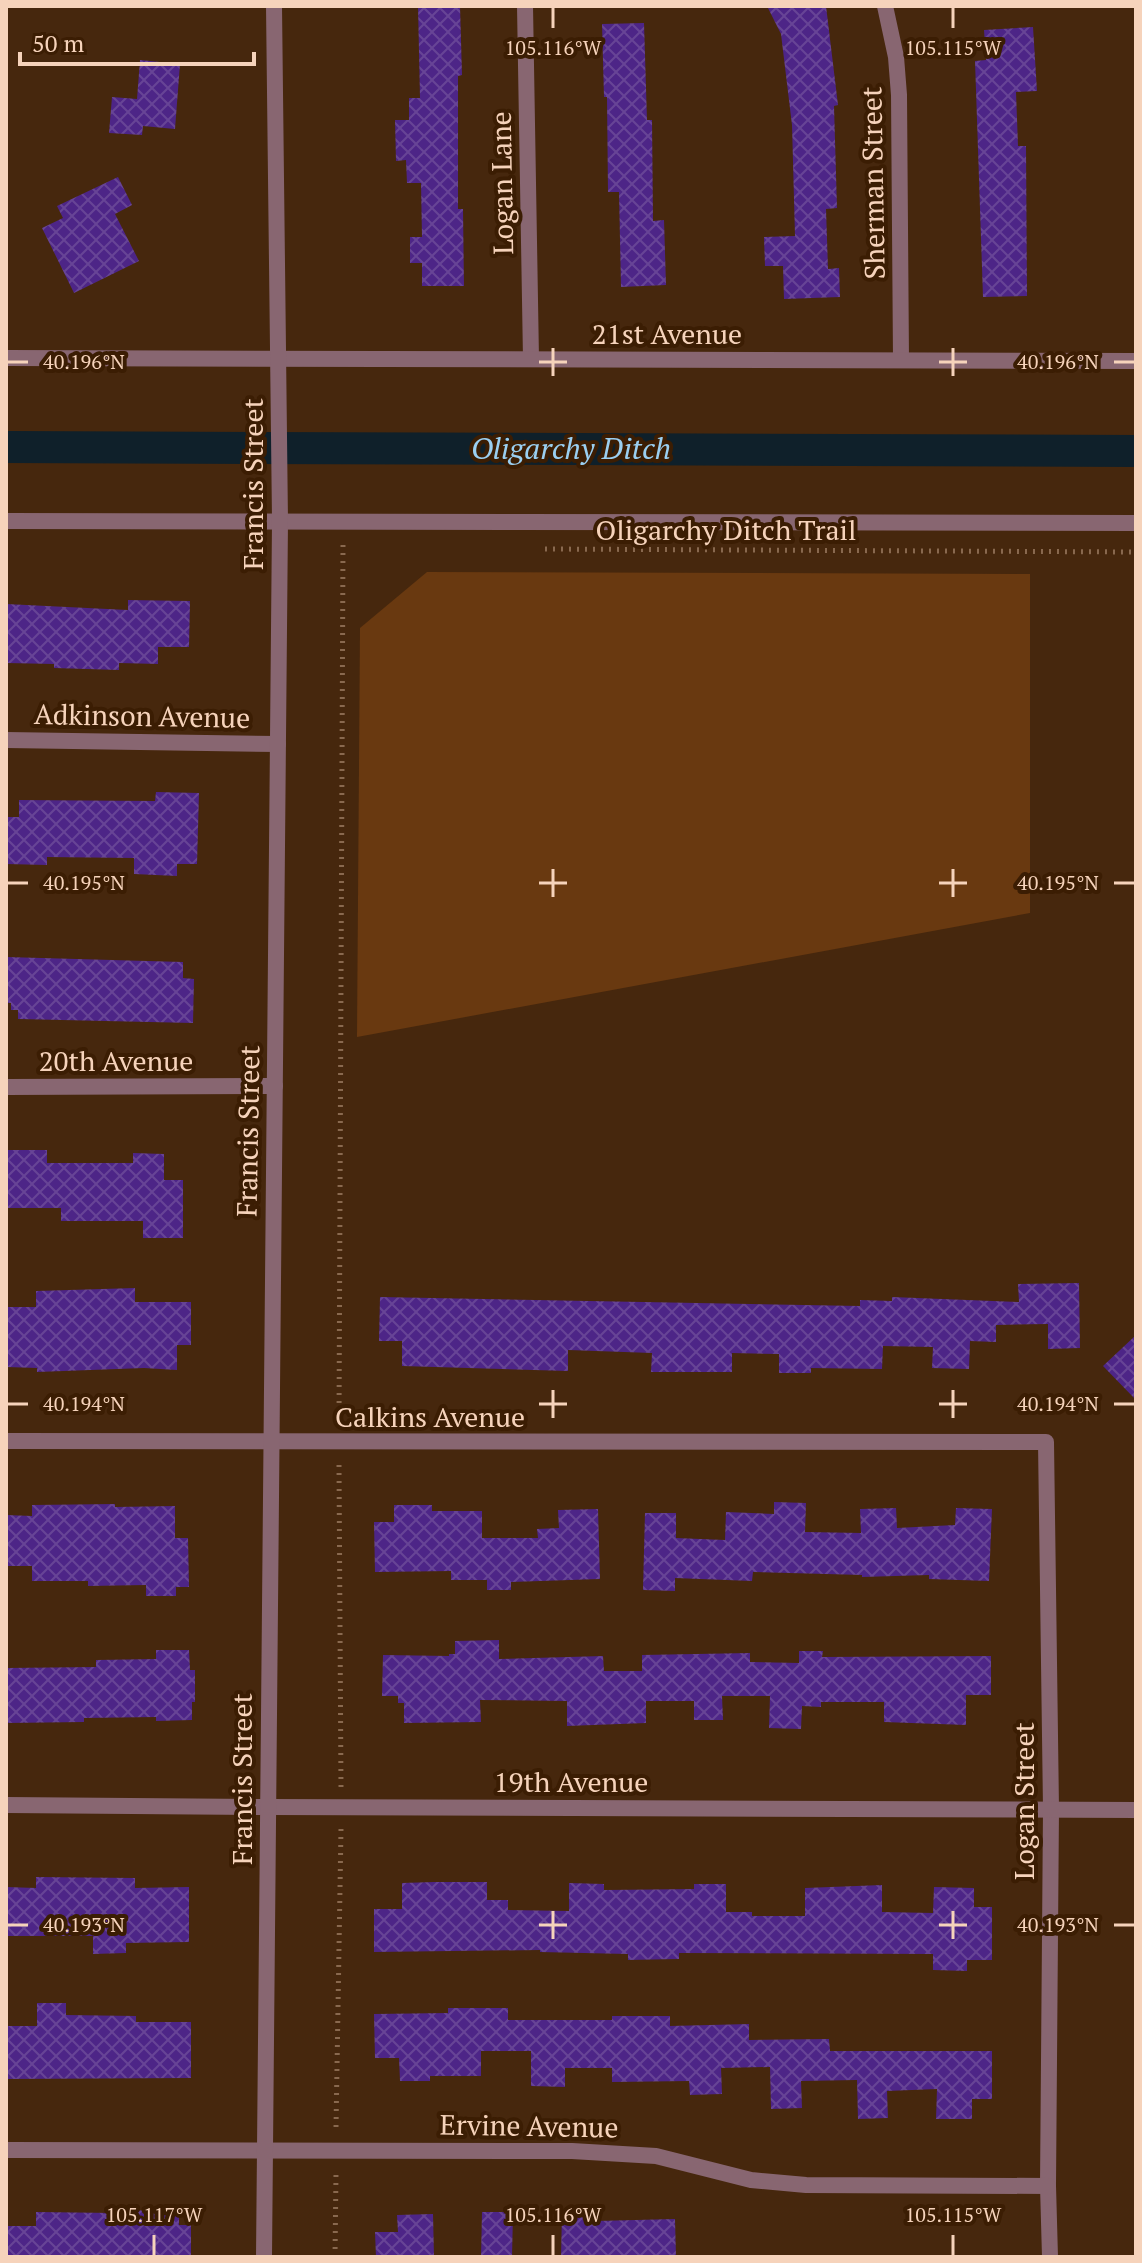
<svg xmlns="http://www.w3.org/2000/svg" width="1142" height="2263" font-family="'PT Serif',serif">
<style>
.park{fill:#693910}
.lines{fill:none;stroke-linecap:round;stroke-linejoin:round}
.canal{stroke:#0f202a;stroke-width:32}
.building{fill:url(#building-cross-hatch)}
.path{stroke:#89694f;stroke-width:5;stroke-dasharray:2 6;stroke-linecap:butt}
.minor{stroke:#886671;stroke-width:16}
.tertiary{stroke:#886671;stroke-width:16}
.ticks{fill:none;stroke:#f6d3bb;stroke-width:3}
.labels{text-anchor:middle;stroke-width:8;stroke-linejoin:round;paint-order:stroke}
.street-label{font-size:28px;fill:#f6d3bb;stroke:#3b1d03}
.water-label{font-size:30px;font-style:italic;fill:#9acff1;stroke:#3b1d03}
.ticks-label{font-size:20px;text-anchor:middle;fill:#f6d3bb;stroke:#3b1d03;stroke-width:8;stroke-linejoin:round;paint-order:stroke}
</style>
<defs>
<pattern id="building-cross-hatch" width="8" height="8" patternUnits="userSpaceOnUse" patternTransform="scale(2)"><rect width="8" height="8" fill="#4d2587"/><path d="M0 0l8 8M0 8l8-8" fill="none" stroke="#674496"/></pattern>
</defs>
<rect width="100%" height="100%" fill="#46270d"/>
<path class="park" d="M 427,572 L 1030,574 L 1030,913 L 357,1037 L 360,628 Z"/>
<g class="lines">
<path class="canal" d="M 6,447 L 1136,451"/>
</g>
<g class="building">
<path d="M 418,6 L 460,6 L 462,75 L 458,76 L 458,209 L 463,209 L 464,286 L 422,286 L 422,263 L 410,263 L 410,237 L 422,237 L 421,183 L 407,183 L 406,160 L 396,161 L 395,120 L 409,120 L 409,98 L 420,98 Z"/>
<path d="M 767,6 L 826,6 L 838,105 L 834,106 L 837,208 L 826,209 L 828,269 L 839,268 L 840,297 L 784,299 L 783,266 L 765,266 L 764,237 L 795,236 L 792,125 L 781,34 Z"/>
<path d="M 644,23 L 647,120 L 652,120 L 653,221 L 664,220 L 666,285 L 621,287 L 619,192 L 608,192 L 607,97 L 604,97 L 602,24 Z"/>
<path d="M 1033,27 L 1037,91 L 1016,92 L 1018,146 L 1026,146 L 1027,296 L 983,297 L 975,61 L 986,60 L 984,30 Z"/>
<path d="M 140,60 L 180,64 L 175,129 L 143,126 L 142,135 L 109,133 L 112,97 L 137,99 Z"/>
<path d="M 118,177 L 132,205 L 115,214 L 139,261 L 74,293 L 42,228 L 63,218 L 57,206 Z"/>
<path d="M 128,600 L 190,601 L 189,647 L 158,647 L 158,664 L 119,663 L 119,670 L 54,668 L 54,664 L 6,663 L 6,604 L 128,610 Z"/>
<path d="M 156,792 L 199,793 L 197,864 L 177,864 L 177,876 L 134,874 L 134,858 L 47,857 L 47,865 L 6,864 L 6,817 L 19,817 L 19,800 L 155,801 Z"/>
<path d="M 6,957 L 183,962 L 183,978 L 194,979 L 193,1023 L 18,1019 L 18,1010 L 11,1010 L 11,1003 L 6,1003 Z"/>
<path d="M 6,1150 L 47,1150 L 47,1163 L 133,1163 L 133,1153 L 164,1154 L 164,1180 L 183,1180 L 183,1238 L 143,1238 L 143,1221 L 61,1221 L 61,1208 L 6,1208 Z"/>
<path d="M 1079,1283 L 1080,1348 L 1048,1349 L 1048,1324 L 996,1325 L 996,1342 L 970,1341 L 969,1369 L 932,1368 L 933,1347 L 883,1346 L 882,1369 L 811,1368 L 811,1373 L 779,1373 L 779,1354 L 732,1353 L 732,1372 L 651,1372 L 652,1353 L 568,1350 L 568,1371 L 402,1366 L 402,1341 L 379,1341 L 380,1297 L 860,1306 L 860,1300 L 892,1301 L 892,1297 L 1019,1302 L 1018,1284 Z"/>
<path d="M 135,1288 L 135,1302 L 191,1302 L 191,1345 L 177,1345 L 177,1370 L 144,1368 L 37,1372 L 37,1368 L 6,1367 L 6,1307 L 36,1307 L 36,1291 Z"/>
<path d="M 1136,1335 L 1136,1400 L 1103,1366 Z"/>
<path d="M 774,1502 L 806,1503 L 805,1532 L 861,1533 L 860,1509 L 896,1508 L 897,1528 L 955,1525 L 956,1508 L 992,1509 L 989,1581 L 929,1579 L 929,1575 L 862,1577 L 862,1575 L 753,1572 L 752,1581 L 675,1578 L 675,1591 L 643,1590 L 645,1513 L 676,1513 L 676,1538 L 725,1540 L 726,1512 L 774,1514 Z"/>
<path d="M 115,1504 L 115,1507 L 175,1506 L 175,1538 L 188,1538 L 189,1587 L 176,1587 L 176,1596 L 146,1596 L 146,1585 L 88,1586 L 88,1581 L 32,1581 L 32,1566 L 6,1566 L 6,1515 L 32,1516 L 32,1505 Z"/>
<path d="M 394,1505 L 432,1505 L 432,1511 L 482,1511 L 482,1538 L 538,1538 L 537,1529 L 559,1528 L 558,1510 L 598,1509 L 600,1579 L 511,1582 L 511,1590 L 487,1590 L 487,1580 L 451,1580 L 451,1571 L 375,1572 L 374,1522 L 394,1522 Z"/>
<path d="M 499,1640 L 499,1659 L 603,1656 L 604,1671 L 642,1671 L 642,1655 L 750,1653 L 750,1662 L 799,1663 L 799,1651 L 823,1651 L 822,1657 L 991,1656 L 991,1695 L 966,1695 L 966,1725 L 884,1722 L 884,1702 L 821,1702 L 821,1707 L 802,1706 L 801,1729 L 769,1728 L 770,1696 L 722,1696 L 723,1720 L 694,1720 L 694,1701 L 646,1701 L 646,1723 L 567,1726 L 567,1701 L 480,1700 L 481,1722 L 404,1723 L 404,1703 L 398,1703 L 398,1696 L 382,1696 L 383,1655 L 449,1656 L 449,1654 L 455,1654 L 455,1641 Z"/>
<path d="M 156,1650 L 189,1650 L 190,1670 L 195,1670 L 195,1702 L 192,1702 L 192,1720 L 156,1721 L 156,1717 L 84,1718 L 84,1722 L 6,1723 L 6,1668 L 96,1667 L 96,1660 L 156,1659 Z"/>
<path d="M 36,1877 L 135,1878 L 135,1888 L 189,1887 L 189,1942 L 126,1943 L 126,1953 L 93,1954 L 93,1936 L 6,1936 L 6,1887 L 36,1888 Z"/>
<path d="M 434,1882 L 487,1882 L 487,1900 L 508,1900 L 508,1910 L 569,1911 L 569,1883 L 604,1884 L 604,1890 L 694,1889 L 694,1884 L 726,1884 L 726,1912 L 752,1912 L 752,1916 L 805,1916 L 805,1888 L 882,1885 L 882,1912 L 933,1913 L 934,1887 L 974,1888 L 974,1907 L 992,1907 L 992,1960 L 967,1960 L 967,1971 L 933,1970 L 933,1954 L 679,1953 L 679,1959 L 628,1960 L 628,1954 L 540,1952 L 540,1950 L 374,1952 L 374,1909 L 402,1909 L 402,1883 Z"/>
<path d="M 37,2003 L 66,2003 L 66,2015 L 136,2016 L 136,2022 L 191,2022 L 191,2078 L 6,2079 L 6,2026 L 37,2026 Z"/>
<path d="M 448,2008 L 508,2008 L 508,2020 L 612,2020 L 612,2016 L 670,2016 L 670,2026 L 749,2024 L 749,2040 L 829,2039 L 830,2051 L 992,2051 L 992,2099 L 972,2099 L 972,2119 L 936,2119 L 937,2089 L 887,2091 L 888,2118 L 858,2119 L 857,2080 L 801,2081 L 802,2108 L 771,2109 L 770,2067 L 721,2068 L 722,2094 L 690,2095 L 689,2081 L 612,2082 L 612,2068 L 565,2068 L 565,2087 L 531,2086 L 531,2051 L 481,2051 L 481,2076 L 430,2076 L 430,2081 L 400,2081 L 399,2058 L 375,2058 L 374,2014 L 448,2013 Z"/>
<path d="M 114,2210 L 179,2211 L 179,2225 L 191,2225 L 191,2257 L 6,2257 L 6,2226 L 36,2226 L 36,2212 L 114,2213 Z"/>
<path d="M 482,2212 L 513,2212 L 512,2257 L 481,2257 Z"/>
<path d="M 562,2212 L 596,2213 L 596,2221 L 675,2219 L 676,2257 L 561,2257 Z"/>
<path d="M 433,2214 L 434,2257 L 376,2257 L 375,2232 L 398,2232 L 397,2215 Z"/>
</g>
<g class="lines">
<g class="path">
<path d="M 545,549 L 1136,552"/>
<path d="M 339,1419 L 343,545"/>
<path d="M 339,1465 L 341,1787"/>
<path d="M 336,2127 L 341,1829"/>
<path d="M 335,2257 L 336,2173"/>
</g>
<g class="minor">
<path d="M 525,6 L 531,359"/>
<path d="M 885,6 L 896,57 L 899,95 L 901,360"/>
<path d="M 6,740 L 278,744"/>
<path d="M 6,1087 L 275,1086"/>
<path d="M 6,1441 L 1046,1442 L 1051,1809 L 1048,2186 L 1050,2257"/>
<path d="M 6,1805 L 268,1807"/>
<path d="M 6,2150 L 572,2151 L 656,2156 L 751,2180 L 806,2185 L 1048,2186"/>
</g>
<g class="tertiary">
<path d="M 6,358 L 1136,361"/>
<path d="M 6,521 L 1136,523"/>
<path d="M 268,1807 L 1136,1810"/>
<path d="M 264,2257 L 280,521 L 274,6"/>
</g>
</g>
<path class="ticks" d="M 553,8 L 553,28M 953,8 L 953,28M 553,348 L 553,376M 953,348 L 953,376M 8,362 L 28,362M 539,362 L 567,362M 939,362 L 967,362M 1114,362 L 1134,362M 553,869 L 553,897M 953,869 L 953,897M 8,883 L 28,883M 539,883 L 567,883M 939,883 L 967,883M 1114,883 L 1134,883M 553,1390 L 553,1418M 953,1390 L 953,1418M 8,1404 L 28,1404M 539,1404 L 567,1404M 939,1404 L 967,1404M 1114,1404 L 1134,1404M 553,1911 L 553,1939M 953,1911 L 953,1939M 8,1925 L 28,1925M 539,1925 L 567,1925M 939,1925 L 967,1925M 1114,1925 L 1134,1925M 154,2235 L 154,2255M 553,2235 L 553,2255M 953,2235 L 953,2255"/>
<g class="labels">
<g class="street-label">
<text transform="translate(502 183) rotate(-91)" y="10">Logan Lane</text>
<text transform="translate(873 183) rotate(-91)" y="10">Sherman Street</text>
<text x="667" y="344">21st Avenue</text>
<text transform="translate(253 484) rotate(-90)" y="10">Francis Street</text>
<text x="726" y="540">Oligarchy Ditch Trail</text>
<text transform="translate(142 716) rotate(1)" y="10">Adkinson Avenue</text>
<text x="116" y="1071">20th Avenue</text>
<text transform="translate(248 1131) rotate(-89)" y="10">Francis Street</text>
<text x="430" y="1427">Calkins Avenue</text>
<text transform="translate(242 1779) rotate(-90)" y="10">Francis Street</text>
<text x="571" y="1792">19th Avenue</text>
<text transform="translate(1024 1801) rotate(-90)" y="10">Logan Street</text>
<text transform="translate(529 2126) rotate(1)" y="10">Ervine Avenue</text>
</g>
<g class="water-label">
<text x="571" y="459">Oligarchy Ditch</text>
</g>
</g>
<g class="ticks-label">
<text x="553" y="55">105.116°W</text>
<text x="953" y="55">105.115°W</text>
<text x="84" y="369">40.196°N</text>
<text x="1058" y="369">40.196°N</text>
<text x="84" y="890">40.195°N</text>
<text x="1058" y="890">40.195°N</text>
<text x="84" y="1411">40.194°N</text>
<text x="1058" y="1411">40.194°N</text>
<text x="84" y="1932">40.193°N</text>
<text x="1058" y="1932">40.193°N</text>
<text x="154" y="2222">105.117°W</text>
<text x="553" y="2222">105.116°W</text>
<text x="953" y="2222">105.115°W</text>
</g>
<rect width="1142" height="2263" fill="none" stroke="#f6d3bb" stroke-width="16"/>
<path d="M20 52v12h234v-12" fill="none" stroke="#f6d3bb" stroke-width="4"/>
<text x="32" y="52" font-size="24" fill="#f6d3bb" stroke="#3b1d03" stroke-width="6" paint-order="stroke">50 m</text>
</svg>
